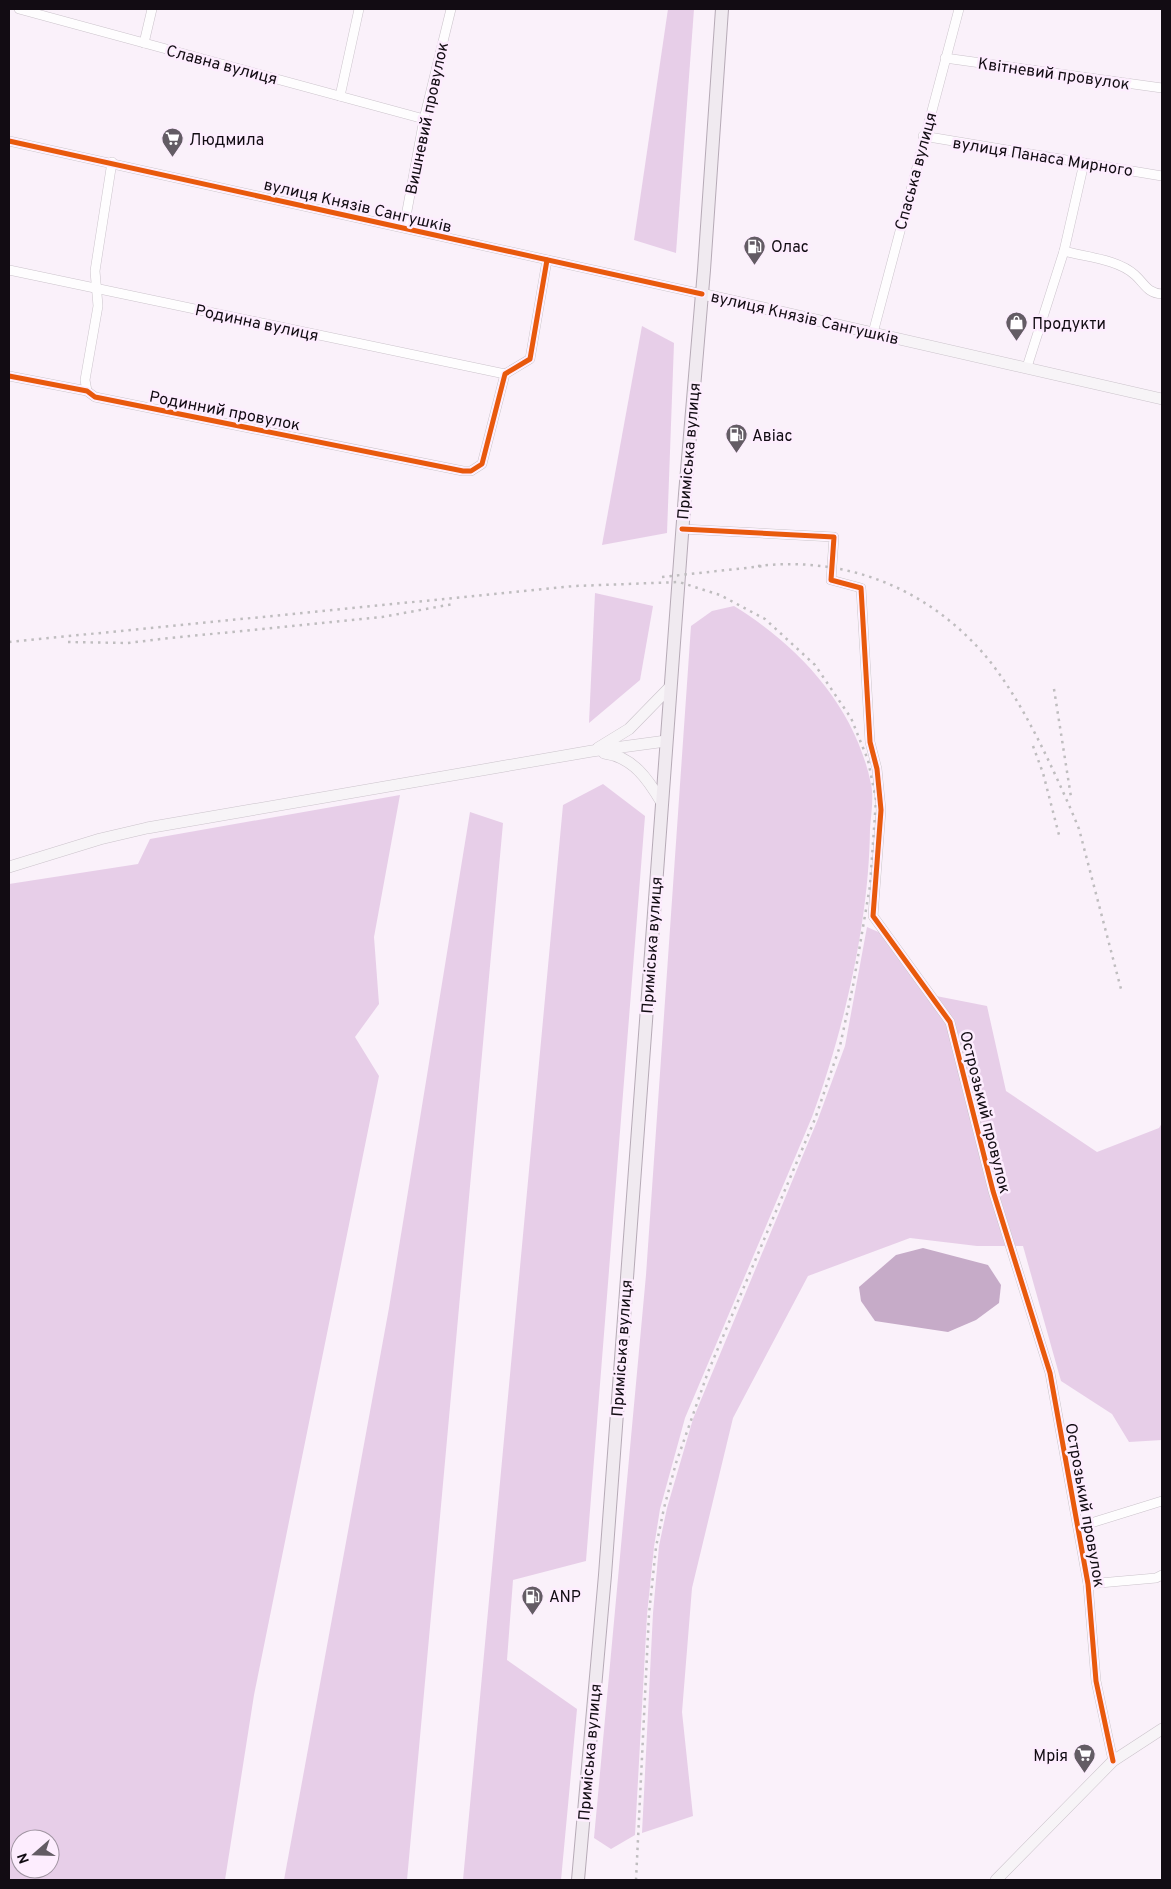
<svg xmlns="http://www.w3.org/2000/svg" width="1171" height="1889" font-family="Overpass,sans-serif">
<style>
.forest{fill:#e7cee8;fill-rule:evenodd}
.water{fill:#c6abc8}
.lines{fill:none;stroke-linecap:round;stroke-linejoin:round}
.minor-casing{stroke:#cbc3cb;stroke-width:10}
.secondary-casing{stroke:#cbc3cb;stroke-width:12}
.primary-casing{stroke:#b6aab6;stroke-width:14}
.minor{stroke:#fefdfe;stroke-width:9}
.secondary{stroke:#f7f4f7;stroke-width:11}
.primary{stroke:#f0eaf0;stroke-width:12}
.rail{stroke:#bfbdbf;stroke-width:2.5;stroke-dasharray:2.5 5;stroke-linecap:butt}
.cycleway-casing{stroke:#fdedfe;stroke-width:8}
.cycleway{stroke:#e8590c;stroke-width:5}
.labels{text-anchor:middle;stroke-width:5;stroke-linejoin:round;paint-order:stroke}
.street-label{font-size:16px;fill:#120c13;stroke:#fdedfe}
.poi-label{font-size:16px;fill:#120c13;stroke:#fdedfe;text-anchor:start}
</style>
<rect width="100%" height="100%" fill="#faf1fa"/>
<g class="forest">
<path d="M 668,9 L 694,9 L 676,253 L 634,240 Z"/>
<path d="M 642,326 L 674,343 L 667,533 L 602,545 Z"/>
<path d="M 595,593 L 653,606 L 640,680 L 589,723 Z"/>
<path d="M 734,606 C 799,646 855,706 871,784 C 874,797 871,815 870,829 C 869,922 844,1030 812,1117 L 685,1418 L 660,1509 L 654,1547 L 647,1615 L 635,1835 L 611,1849 L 594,1838 L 646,1275 L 691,626 L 712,611 Z"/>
<path d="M 603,784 L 645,816 L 586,1561 L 513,1580 L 507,1660 L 577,1709 L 561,1880 L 463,1880 L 563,805 Z"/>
<path d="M 400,795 L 374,937 L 379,1004 L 355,1037 L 379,1076 L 254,1695 L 225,1880 L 9,1880 L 9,884 L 138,864 L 150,839 ZM 20,1839 L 50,1839 L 50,1869 L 20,1869 Z"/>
<path d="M 470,812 L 503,823 L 407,1880 L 284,1880 L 389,1308 Z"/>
<path d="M 867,927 L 883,934 L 926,994 L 987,1006 L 1006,1091 L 1097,1152 L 1159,1128 L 1162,1123 L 1162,1440 L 1129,1442 L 1112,1414 L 1061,1381 L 1023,1246 L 977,1246 L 910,1238 L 808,1276 L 733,1418 L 692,1588 L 682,1712 L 693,1816 L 642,1833 L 653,1613 L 659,1546 L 667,1508 L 693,1419 L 818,1119 L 845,1046 Z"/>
</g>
<path class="water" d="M 923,1248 L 988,1265 L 1001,1285 L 999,1303 L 976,1320 L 948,1332 L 875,1321 L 861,1301 L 859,1287 L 896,1255 Z"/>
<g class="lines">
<defs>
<g id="minor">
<path d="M 19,9 L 424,119"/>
<path d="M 144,43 L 152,9"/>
<path d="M 945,58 L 1162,88"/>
<path d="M 340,96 L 359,9"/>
<path d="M 923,136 L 1162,176"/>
<path d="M 9,141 L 702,294"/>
<path d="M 404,227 L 424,119 L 451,9"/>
<path d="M 1064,251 L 1084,163"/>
<path d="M 9,270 L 505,374"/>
<path d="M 873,333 L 959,9"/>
<path d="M 1027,367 L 1064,251 C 1085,257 1118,259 1135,275 C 1145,284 1147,293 1162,294"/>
<path d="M 9,376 L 87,391 L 95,397 L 463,471 L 471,471 L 482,464 L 505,374 L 530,359 L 547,260"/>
<path d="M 87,391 L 85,380 L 98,306 L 95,271 L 112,162"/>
<path d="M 682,529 L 834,537 L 831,580 L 861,588 L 870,742 L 877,769 L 881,810 L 873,916 L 950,1022 L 993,1191 L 1050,1373 L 1088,1584 L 1096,1681 L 1113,1761"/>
<path d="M 1078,1527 L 1162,1501"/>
<path d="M 1088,1584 L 1156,1578 L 1162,1575"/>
</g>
<g id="secondary">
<path d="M 702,294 L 1162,399"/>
<path d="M 598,748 L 629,729 L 670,687"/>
<path d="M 604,753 C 633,757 648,779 662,803"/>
<path d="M 9,867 L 100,839 L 147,828 L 592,751 L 666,741"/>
<path d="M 996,1880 L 1113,1761 L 1162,1729"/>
</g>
<path id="primary" d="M 578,1880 L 605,1575 L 685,494 L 704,270 L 722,9"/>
</defs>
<use href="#minor" class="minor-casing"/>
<use href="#secondary" class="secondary-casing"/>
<use href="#primary" class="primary-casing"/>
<use href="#minor" class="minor"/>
<use href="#secondary" class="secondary"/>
<use href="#primary" class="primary"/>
<g class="rail">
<path d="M 758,566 C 845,556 925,587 983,653 C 1020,696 1049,760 1072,812 L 1079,829 L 1121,989"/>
<path d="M 662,577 L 764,566"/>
<path d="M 9,642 L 575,586 L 679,582 L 720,595 L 765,619 L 815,665 L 851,718 L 868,760 L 876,800 L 870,886 L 853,986 L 840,1046 L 815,1119 L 708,1372 L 676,1463 L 664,1508 L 656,1547 L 649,1614 L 636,1880"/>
<path d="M 68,642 L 128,643 L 161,639 L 382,617 L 453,604"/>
<path d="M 1054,689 L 1071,797"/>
<path d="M 1033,746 L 1043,773 L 1059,835"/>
</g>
<defs>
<g id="cycleway">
<path d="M 9,141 L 702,294"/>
<path d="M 9,376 L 87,391 L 95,397 L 463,471 L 471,471 L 482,464 L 505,374 L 530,359 L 547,260"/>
<path d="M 682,529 L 834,537 L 831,580 L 861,588 L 870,742 L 877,769 L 881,810 L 873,916 L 950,1022 L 993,1191 L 1050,1373 L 1088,1584 L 1096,1681 L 1113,1761"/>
</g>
</defs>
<use href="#cycleway" class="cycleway-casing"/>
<use href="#cycleway" class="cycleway"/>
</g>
<defs>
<symbol id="supermarket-pin" viewBox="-11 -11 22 30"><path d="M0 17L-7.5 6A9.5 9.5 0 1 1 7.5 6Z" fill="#635c64" stroke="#fdedfe"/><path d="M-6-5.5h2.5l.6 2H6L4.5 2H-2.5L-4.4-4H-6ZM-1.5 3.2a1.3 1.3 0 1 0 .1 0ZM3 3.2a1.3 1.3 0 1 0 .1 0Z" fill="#fff"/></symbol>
<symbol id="fuel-pin" viewBox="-11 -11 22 30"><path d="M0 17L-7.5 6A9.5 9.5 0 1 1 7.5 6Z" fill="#635c64" stroke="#fdedfe"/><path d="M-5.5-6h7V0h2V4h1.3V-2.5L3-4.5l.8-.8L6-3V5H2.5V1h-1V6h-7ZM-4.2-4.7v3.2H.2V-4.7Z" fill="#fff"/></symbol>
<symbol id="shop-pin" viewBox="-11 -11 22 30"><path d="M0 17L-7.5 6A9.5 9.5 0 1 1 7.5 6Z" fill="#635c64" stroke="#fdedfe"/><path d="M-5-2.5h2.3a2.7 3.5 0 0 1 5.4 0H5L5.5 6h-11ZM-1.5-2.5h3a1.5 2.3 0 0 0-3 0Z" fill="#fff"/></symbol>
</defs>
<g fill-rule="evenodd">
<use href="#supermarket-pin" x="160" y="126" width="25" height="34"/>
<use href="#fuel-pin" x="742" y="234" width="25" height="34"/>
<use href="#shop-pin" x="1004" y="310" width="25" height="34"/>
<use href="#fuel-pin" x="724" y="422" width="25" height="34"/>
<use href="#fuel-pin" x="520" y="1584" width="25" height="34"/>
<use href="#supermarket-pin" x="1072" y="1742" width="25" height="34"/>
</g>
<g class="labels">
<g class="street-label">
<text transform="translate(222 64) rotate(15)" y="6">Славна вулиця</text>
<text transform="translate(1054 73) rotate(8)" y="6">Квітневий провулок</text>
<text transform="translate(426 118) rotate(-78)" y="6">Вишневий провулок</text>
<text transform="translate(1043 156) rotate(9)" y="6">вулиця Панаса Мирного</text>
<text transform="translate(915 171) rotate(-75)" y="6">Спаська вулиця</text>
<text transform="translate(358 205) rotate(13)" y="6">вулиця Князів Сангушків</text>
<text transform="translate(805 317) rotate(13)" y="6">вулиця Князів Сангушків</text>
<text transform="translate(257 322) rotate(12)" y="6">Родинна вулиця</text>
<text transform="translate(225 410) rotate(11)" y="6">Родинний провулок</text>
<text transform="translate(688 451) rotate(-85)" y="6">Приміська вулиця</text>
<text transform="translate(651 945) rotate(-86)" y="6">Приміська вулиця</text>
<text transform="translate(986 1112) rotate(76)" y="6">Острозький провулок</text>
<text transform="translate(621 1348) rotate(-86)" y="6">Приміська вулиця</text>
<text transform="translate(1086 1505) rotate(80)" y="6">Острозький провулок</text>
<text transform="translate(589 1752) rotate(-85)" y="6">Приміська вулиця</text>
</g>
<g class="poi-label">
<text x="189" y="145">Людмила</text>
<text x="771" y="252">Олас</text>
<text x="1032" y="329">Продукти</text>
<text x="752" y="441">Авіас</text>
<text x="549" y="1602">ANP</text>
<text x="1068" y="1761" text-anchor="end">Мрія</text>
</g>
</g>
<rect width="1171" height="1889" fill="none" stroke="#120c13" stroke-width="20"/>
<g transform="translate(35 1854) rotate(250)"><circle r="24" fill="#fdedfe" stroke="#9f93a0"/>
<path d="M0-4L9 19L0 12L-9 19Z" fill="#635c64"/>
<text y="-8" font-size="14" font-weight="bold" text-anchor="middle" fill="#120c13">N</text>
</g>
</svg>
